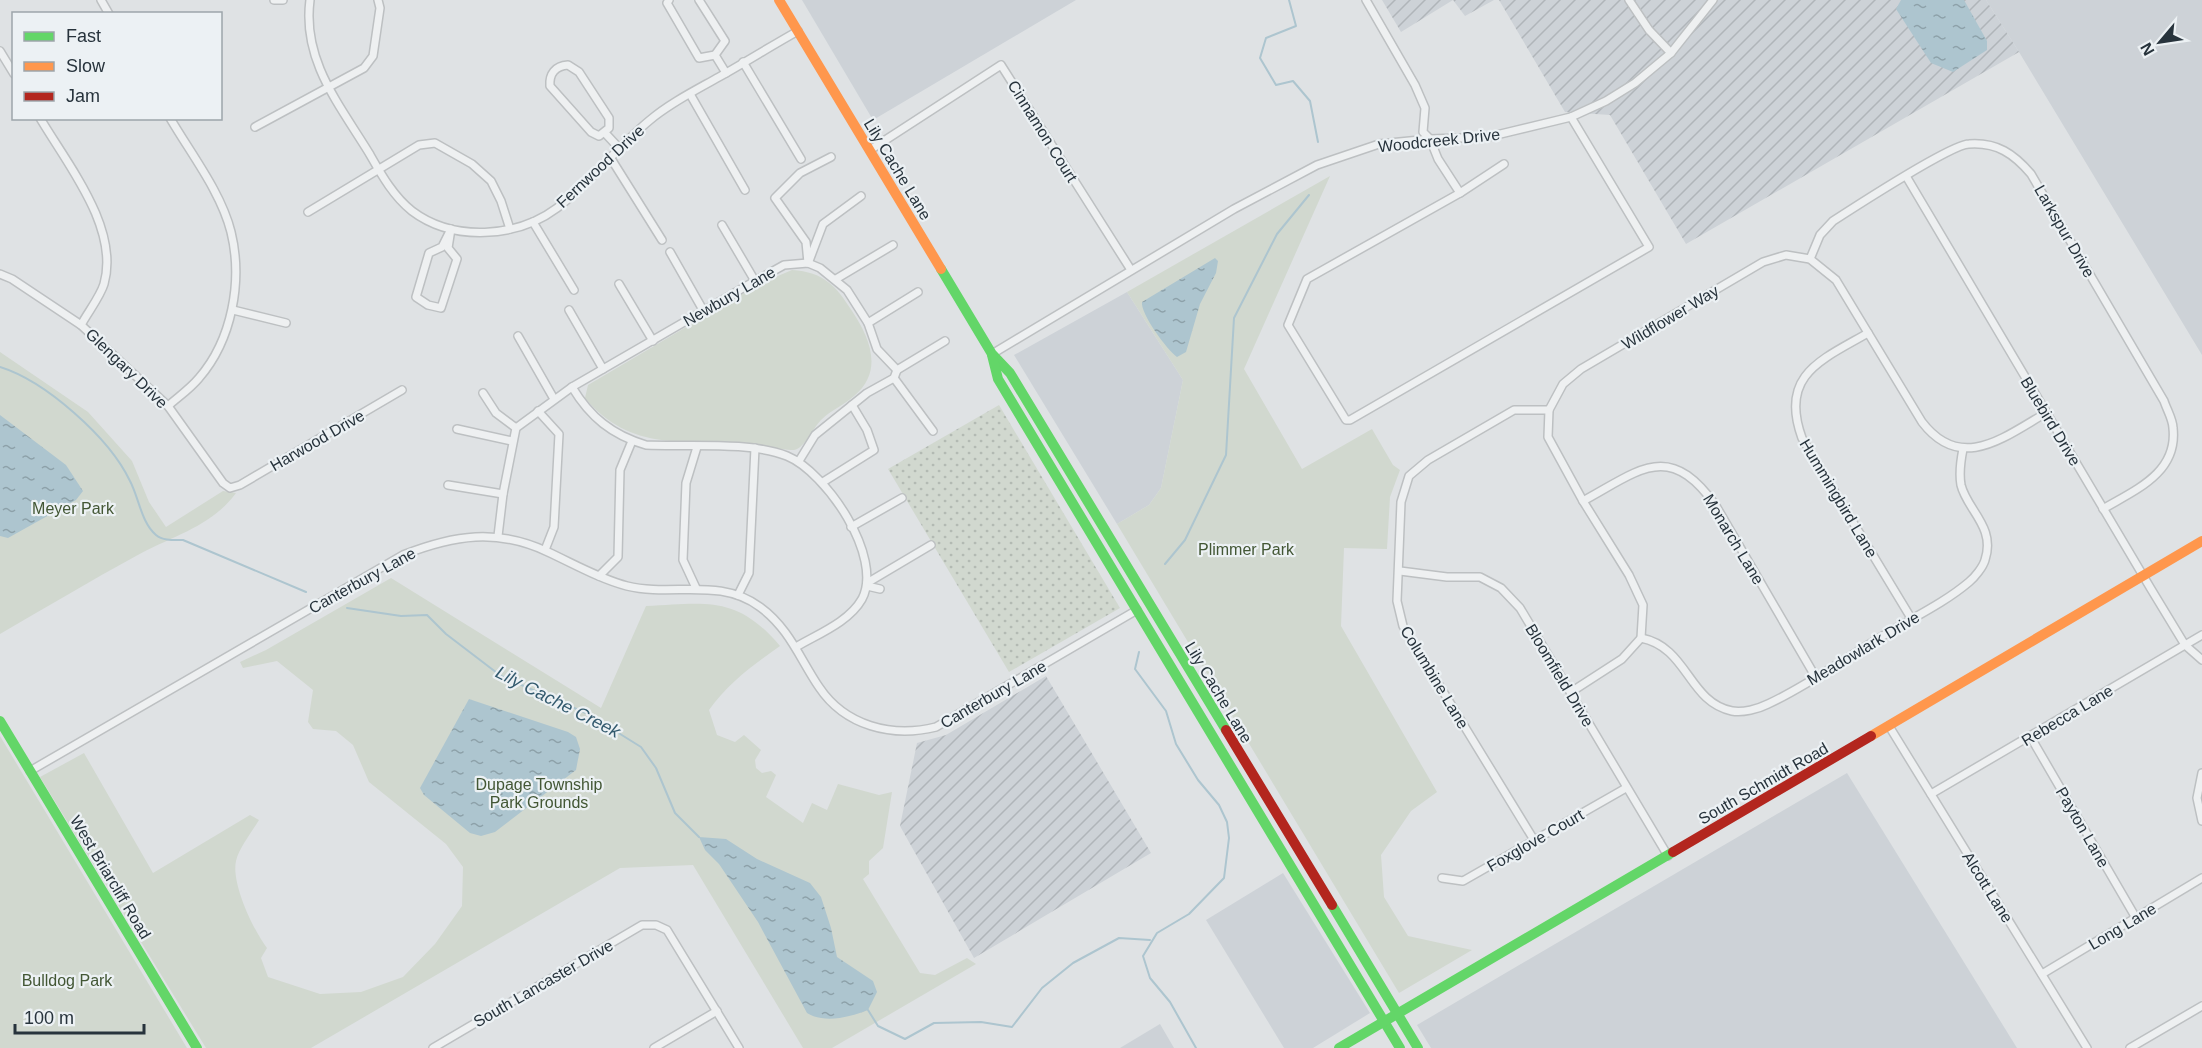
<svg xmlns="http://www.w3.org/2000/svg" width="2202" height="1048" font-family="Arial,sans-serif">
<style>
.built{fill:#cdd2d7}
.industrial{fill:url(#industrial-furrows)}
.grass{fill:url(#grass-dots)}
.park{fill:#d1d8cf}
.water{fill:url(#water-ripples)}
.lines{fill:none;stroke-linecap:round;stroke-linejoin:round}
.stream{stroke:#adc5cf;stroke-width:2}
.street-casing{stroke:#bdc0c2;stroke-width:10}
.street{stroke:#eef0f1;stroke-width:7}
.fast{stroke:#63d668;stroke-width:10}
.slow{stroke:#ff974d;stroke-width:10}
.jam{stroke:#b3261e;stroke-width:10}
.labels{text-anchor:middle;stroke-width:4.5;stroke-linejoin:round;paint-order:stroke}
.street-label{font-size:16px;fill:#27333c;stroke:#ecf1f4}
.park-label{font-size:16px;fill:#435735;stroke:#ecf1f4}
.water-label{font-size:18px;font-style:italic;fill:#335a6e;stroke:#ecf1f4}
</style>
<defs>
<pattern id="industrial-furrows" width="10" height="10" patternUnits="userSpaceOnUse" patternTransform="scale(1.5)"><rect width="10" height="10" fill="#cdd2d7"/><path d="M-1 1l2-2M0 10L10 0M9 11l2-2" fill="none" stroke="#b0b5b9"/></pattern>
<pattern id="grass-dots" width="8" height="8" patternUnits="userSpaceOnUse" patternTransform="scale(1.5)"><rect width="8" height="8" fill="#d1d8cf"/><path d="M2 2h.1M6 6h.1" fill="none" stroke="#b3bab3" stroke-width="1.8" stroke-linecap="round"/></pattern>
<pattern id="water-ripples" width="26" height="14" patternUnits="userSpaceOnUse" patternTransform="scale(1.5)"><rect width="26" height="14" fill="#adc5cf"/><path d="M2 4q2-2 4 0t4 0M15 11q2-2 4 0t4 0" fill="none" stroke="#8da1a9"/></pattern>
</defs>
<rect width="100%" height="100%" fill="#dfe2e4"/>
<g class="built">
<path d="M 802,0 L 1076,0 L 873,120 Z"/>
<path d="M 1986,0 L 2202,0 L 2202,355 L 2019,52 Z"/>
<path d="M 1127,292 L 1183,380 L 1161,488 L 1149,505 L 1117,524 L 1014,355 Z"/>
<path d="M 1847,773 L 2017,1048 L 1431,1048 L 1417,1025 Z"/>
<path d="M 1283,873 L 1370,1013 L 1313,1048 L 1284,1048 L 1206,920 Z"/>
<path d="M 1160,1024 L 1174,1048 L 1120,1048 Z"/>
</g>
<g class="industrial">
<path d="M 1382,0 L 1494,0 L 1465,16 L 1453,0 L 1401,32 Z"/>
<path d="M 1499,0 L 1986,0 L 2019,52 L 1686,244 L 1610,115 L 1565,112 Z"/>
<path d="M 1046,676 L 1151,853 L 974,958 L 900,826 L 917,743 L 946,735 Z"/>
</g>
<path class="grass" d="M 999,405 L 1120,608 L 1009,672 L 888,469 Z"/>
<g class="park">
<path d="M 1330,176 L 1244,369 L 1302,469 L 1372,429 L 1393,465 L 1400,470 L 1390,497 L 1387,549 L 1344,548 L 1341,626 L 1437,792 L 1411,811 L 1381,855 L 1384,897 L 1408,936 L 1472,950 L 1399,993 L 1117,524 L 1149,505 L 1161,488 L 1183,380 L 1127,292 Z"/>
<path d="M 792,270 C 824,272 836,286 852,311 C 870,338 884,371 854,396 C 844,405 831,410 821,420 C 813,428 805,448 794,450 C 791,451 757,445 749,444 C 684,439 631,453 585,398 L 588,385 L 759,284 Z"/>
<path d="M 0,352 L 88,412 L 132,461 L 149,502 L 166,527 L 223,491 L 236,493 C 211,527 172,536 136,556 C 90,581 45,608 0,634 Z"/>
<path d="M 391,578 L 601,708 L 646,606 C 707,603 737,595 780,646 C 753,665 728,683 709,710 L 717,735 L 735,742 L 744,735 L 761,750 L 755,760 L 756,768 L 762,773 L 771,771 L 776,775 L 766,797 L 803,823 L 812,803 L 827,810 L 838,784 L 879,795 L 892,792 L 883,848 L 869,861 L 869,874 L 863,879 L 920,973 L 935,975 L 967,958 L 976,964 L 832,1048 L 803,1048 L 693,865 L 620,868 L 311,1048 L 206,1048 L 40,777 L 84,753 L 153,873 L 250,815 L 259,820 C 252,832 239,848 236,861 C 231,884 254,931 267,948 L 261,958 L 268,977 L 320,994 L 361,992 L 403,977 L 435,944 L 462,906 L 463,867 L 446,844 L 369,782 L 353,745 L 336,731 L 313,729 L 308,722 L 313,690 L 277,661 L 243,668 L 240,662 L 266,650 Z"/>
<path d="M 0,736 L 187,1048 L 0,1048 Z"/>
</g>
<g class="water">
<path d="M 1901,0 L 1964,0 L 1987,41 L 1987,50 L 1953,72 L 1931,63 L 1896,9 Z"/>
<path d="M 1215,258 L 1218,261 L 1216,273 L 1200,304 L 1186,352 L 1177,357 C 1167,350 1140,313 1142,302 Z"/>
<path d="M 0,415 L 66,465 L 83,491 L 76,500 L 8,538 L 0,536 Z"/>
<path d="M 469,699 L 568,732 L 576,737 L 580,749 L 576,770 L 495,832 L 481,836 L 470,833 L 424,795 L 420,788 Z"/>
<path d="M 699,837 L 726,839 L 757,859 L 810,883 L 821,897 L 831,928 L 837,957 L 873,981 L 877,992 L 868,1010 C 850,1017 825,1024 807,1013 L 758,922 L 719,864 L 705,850 Z"/>
</g>
<g class="lines">
<g class="stream">
<path d="M 1289,0 L 1296,26 L 1266,38 L 1260,58 L 1276,85 L 1293,81 L 1310,101 L 1318,142"/>
<path d="M 0,367 C 45,381 109,437 130,481 C 139,498 141,522 156,535 C 163,541 174,540 183,540 L 306,592"/>
<path d="M 1165,564 L 1185,540 L 1226,455 L 1234,318 L 1277,234 L 1309,195"/>
<path d="M 347,608 L 401,616 L 427,615 L 446,634 L 501,676 L 588,714 L 641,747 L 656,768 L 675,813 L 699,837"/>
<path d="M 1139,652 L 1135,669 L 1166,711 L 1176,744 L 1198,780 L 1219,805 L 1227,822 L 1229,838 L 1224,878 L 1189,914 L 1157,933 L 1143,956 L 1150,978 L 1170,1002 L 1196,1048"/>
<path d="M 868,1010 L 878,1026 L 905,1039 L 934,1023 L 981,1022 L 1012,1027 L 1042,988 L 1073,963 L 1119,938 L 1150,940"/>
</g>
<defs>
<g id="street">
<path d="M 101,0 L 109,14"/>
<path d="M 274,0 L 283,0"/>
<path d="M 310,0 C 302,60 339,104 369,153 C 381,174 393,196 412,211 C 453,242 517,238 557,208 C 591,182 617,147 650,120 C 670,103 696,90 719,77 C 746,62 771,46 798,31"/>
<path d="M 669,0 L 667,3 L 699,58 L 715,55 L 725,41 L 699,0"/>
<path d="M 1366,0 L 1415,85 L 1425,108 L 1423,132 L 1430,139 L 1438,159 L 1460,193"/>
<path d="M 1629,0 L 1649,30 L 1671,53"/>
<path d="M 0,51 L 14,74"/>
<path d="M 715,55 L 726,73"/>
<path d="M 743,62 L 801,159"/>
<path d="M 568,65 L 579,72 L 609,118 L 609,128 L 599,136 L 591,132 L 550,86 C 549,74 555,66 568,65 Z"/>
<path d="M 690,94 L 745,190"/>
<path d="M 40,118 C 67,164 120,228 104,284 C 100,297 88,312 81,325"/>
<path d="M 255,127 L 364,68 L 373,56 L 380,8 L 378,0"/>
<path d="M 605,133 L 619,148"/>
<path d="M 870,150 L 1001,65 L 1131,270"/>
<path d="M 610,157 L 662,240"/>
<path d="M 1504,164 L 1460,193 L 1307,279 L 1288,325 L 1346,420 L 1350,420 L 1649,247 L 1571,117"/>
<path d="M 1906,176 L 2151,589 L 2185,645 L 2202,660"/>
<path d="M 308,212 L 419,145 L 435,143 L 472,164 L 491,181 L 501,201 L 510,229"/>
<path d="M 533,222 L 574,290"/>
<path d="M 722,225 L 755,281"/>
<path d="M 451,229 L 448,248 L 457,259 L 441,308 L 428,305 L 416,297 L 429,253 L 442,247 Z"/>
<path d="M 670,252 L 703,310"/>
<path d="M 1810,259 L 1820,235 L 1833,221 C 1853,208 1952,144 1969,144 C 1997,142 2014,154 2031,174 L 2164,401 C 2167,410 2173,420 2173,428 C 2178,473 2135,490 2103,509"/>
<path d="M 809,261 L 823,224 L 861,196"/>
<path d="M 808,263 L 806,242 L 775,198 L 800,173 L 831,157"/>
<path d="M 0,274 L 12,279 L 81,325 L 168,406 L 223,483 L 230,488 L 240,485 L 402,390"/>
<path d="M 836,279 L 893,245"/>
<path d="M 619,284 L 653,341"/>
<path d="M 233,310 L 286,323"/>
<path d="M 569,310 L 603,369"/>
<path d="M 868,323 L 918,292"/>
<path d="M 1868,333 C 1821,360 1779,375 1802,438 L 1911,618"/>
<path d="M 518,336 L 554,399"/>
<path d="M 992,354 L 1234,209 L 1317,165 L 1379,144 L 1430,139 L 1488,137 L 1571,117 L 1606,101 L 1635,83 L 1671,53 L 1713,0"/>
<path d="M 897,370 L 945,341"/>
<path d="M 894,378 L 933,431"/>
<path d="M 572,387 C 590,417 612,435 646,445 C 688,447 749,441 787,456 C 826,472 884,557 862,599 C 849,622 818,634 796,647"/>
<path d="M 483,393 L 496,413 L 516,428"/>
<path d="M 168,406 C 178,397 190,389 199,378 C 232,340 243,281 231,232 C 221,192 191,154 170,118"/>
<path d="M 538,411 L 559,434 L 554,527 L 545,550"/>
<path d="M 457,429 L 512,441"/>
<path d="M 823,482 L 874,450 L 867,430 L 852,405"/>
<path d="M 448,485 L 503,494"/>
<path d="M 1583,501 C 1640,470 1669,440 1716,506 L 1815,676"/>
<path d="M 851,527 L 902,498"/>
<path d="M 498,536 L 503,494 L 516,428 L 572,387 L 755,281 L 784,265 L 808,263 L 820,268 L 847,290 L 868,323 L 877,349 L 897,370 L 894,378 L 867,393 L 815,435 L 799,461"/>
<path d="M 1400,571 L 1447,577 L 1480,577 L 1501,588 L 1520,608 L 1668,856"/>
<path d="M 599,576 L 618,557 L 620,470 L 632,441"/>
<path d="M 867,583 L 931,545"/>
<path d="M 867,586 L 880,589"/>
<path d="M 696,588 L 683,560 L 686,483 L 697,447"/>
<path d="M 738,595 L 749,573 L 755,448"/>
<path d="M 1641,638 C 1688,647 1688,702 1732,711 C 1743,713 1758,709 1768,704 C 1807,686 1844,659 1881,637 C 1910,619 1943,604 1969,582 C 1975,577 1983,567 1985,560 C 1996,527 1967,510 1961,485 C 1959,474 1961,459 1963,449"/>
<path d="M 1571,692 L 1622,659 L 1641,638 L 1643,605 L 1629,575 L 1583,501 L 1548,437 L 1549,410 L 1563,384 L 1581,369 L 1763,262 L 1786,255 L 1810,259 L 1836,280 L 1922,422 C 1961,473 2004,437 2046,413"/>
<path d="M 1889,726 L 2087,1048"/>
<path d="M 2030,736 L 2136,918"/>
<path d="M 30,771 L 403,555 C 454,535 497,528 548,552 C 574,564 600,579 627,586 C 672,597 720,577 760,607 C 789,628 800,659 819,687 C 845,726 892,738 936,727 L 1137,610"/>
<path d="M 2202,773 L 2197,798 L 2202,821"/>
<path d="M 1931,794 L 2202,635"/>
<path d="M 1534,840 L 1403,626 L 1397,601 L 1401,502 L 1409,476 L 1428,460 L 1514,410 L 1549,410"/>
<path d="M 1442,878 L 1463,881 L 1626,788"/>
<path d="M 2042,974 L 2202,878"/>
<path d="M 433,1048 L 642,925 L 656,925 L 667,930 L 739,1048"/>
<path d="M 654,1048 L 717,1011"/>
<path d="M 2130,1048 L 2202,1006"/>
</g>
</defs>
<use href="#street" class="street-casing"/>
<use href="#street" class="street"/>
<g class="fast">
<path d="M 941,269 L 992,354 L 1010,373 L 1226,730"/>
<path d="M 992,355 L 998,379 L 1400,1048"/>
<path d="M 0,721 L 197,1048"/>
<path d="M 1332,905 L 1418,1048"/>
<path d="M 1339,1048 L 1673,852"/>
</g>
<g class="slow">
<path d="M 779,0 L 941,269"/>
<path d="M 1871,736 L 2202,541"/>
</g>
<g class="jam">
<path d="M 1226,730 L 1332,905"/>
<path d="M 1673,852 L 1871,736"/>
</g>
</g>
<g class="labels">
<g class="street-label">
<text transform="translate(1043 131) rotate(58)" y="6">Cinnamon Court</text>
<text transform="translate(1439 140) rotate(-6)" y="6">Woodcreek Drive</text>
<text transform="translate(600 166) rotate(-43)" y="6">Fernwood Drive</text>
<text transform="translate(898 169) rotate(59)" y="6">Lily Cache Lane</text>
<text transform="translate(2065 231) rotate(60)" y="6">Larkspur Drive</text>
<text transform="translate(729 296) rotate(-30)" y="6">Newbury Lane</text>
<text transform="translate(1670 317) rotate(-31)" y="6">Wildflower Way</text>
<text transform="translate(127 368) rotate(44)" y="6">Glengary Drive</text>
<text transform="translate(2051 421) rotate(59)" y="6">Bluebird Drive</text>
<text transform="translate(317 440) rotate(-30)" y="6">Harwood Drive</text>
<text transform="translate(1839 498) rotate(59)" y="6">Hummingbird Lane</text>
<text transform="translate(1734 539) rotate(59)" y="6">Monarch Lane</text>
<text transform="translate(362 580) rotate(-29)" y="6">Canterbury Lane</text>
<text transform="translate(1863 648) rotate(-31)" y="6">Meadowlark Drive</text>
<text transform="translate(1560 675) rotate(59)" y="6">Bloomfield Drive</text>
<text transform="translate(1435 677) rotate(59)" y="6">Columbine Lane</text>
<text transform="translate(1219 692) rotate(59)" y="6">Lily Cache Lane</text>
<text transform="translate(993 694) rotate(-30)" y="6">Canterbury Lane</text>
<text transform="translate(2067 715) rotate(-31)" y="6">Rebecca Lane</text>
<text transform="translate(1763 783) rotate(-30)" y="6">South Schmidt Road</text>
<text transform="translate(2083 827) rotate(60)" y="6">Payton Lane</text>
<text transform="translate(1535 840) rotate(-30)" y="6">Foxglove Court</text>
<text transform="translate(111 877) rotate(59)" y="6">West Briarcliff Road</text>
<text transform="translate(1988 887) rotate(58)" y="6">Alcott Lane</text>
<text transform="translate(2122 926) rotate(-31)" y="6">Long Lane</text>
<text transform="translate(543 983) rotate(-30)" y="6">South Lancaster Drive</text>
</g>
<g class="park-label">
<text x="73" y="514">Meyer Park</text>
<text x="1246" y="555">Plimmer Park</text>
<text x="539" y="790">Dupage Township<tspan x="539" dy="18">Park Grounds</tspan></text>
<text x="67" y="986">Bulldog Park</text>
</g>
<g class="water-label">
<text transform="translate(558 702) rotate(27)" y="6">Lily Cache Creek</text>
</g>
</g>
<rect x="12" y="12" width="210" height="108" fill="#ecf1f4" stroke="#9da5aa" stroke-width="1.5"/>
<rect x="24" y="32" width="30" height="9" fill="#63d668" stroke="#9da5aa" stroke-width="1.5"/>
<text x="66" y="42" font-size="18" fill="#27333c">Fast</text>
<rect x="24" y="62" width="30" height="9" fill="#ff974d" stroke="#9da5aa" stroke-width="1.5"/>
<text x="66" y="72" font-size="18" fill="#27333c">Slow</text>
<rect x="24" y="92" width="30" height="9" fill="#b3261e" stroke="#9da5aa" stroke-width="1.5"/>
<text x="66" y="102" font-size="18" fill="#27333c">Jam</text>
<g transform="translate(2160 42) rotate(241)" stroke="#ecf1f4" stroke-width="4.5" paint-order="stroke">
<path d="M0-4.5L10 22L0 15L-10 22Z" fill="#27333c"/>
<text y="-9" font-size="16" font-weight="bold" text-anchor="middle" fill="#27333c">N</text>
</g>
<path d="M15 1024v9h129v-9" fill="none" stroke="#27333c" stroke-width="3"/>
<text x="24" y="1024" font-size="18" fill="#27333c" stroke="#ecf1f4" stroke-width="4.5" paint-order="stroke">100 m</text>
</svg>
